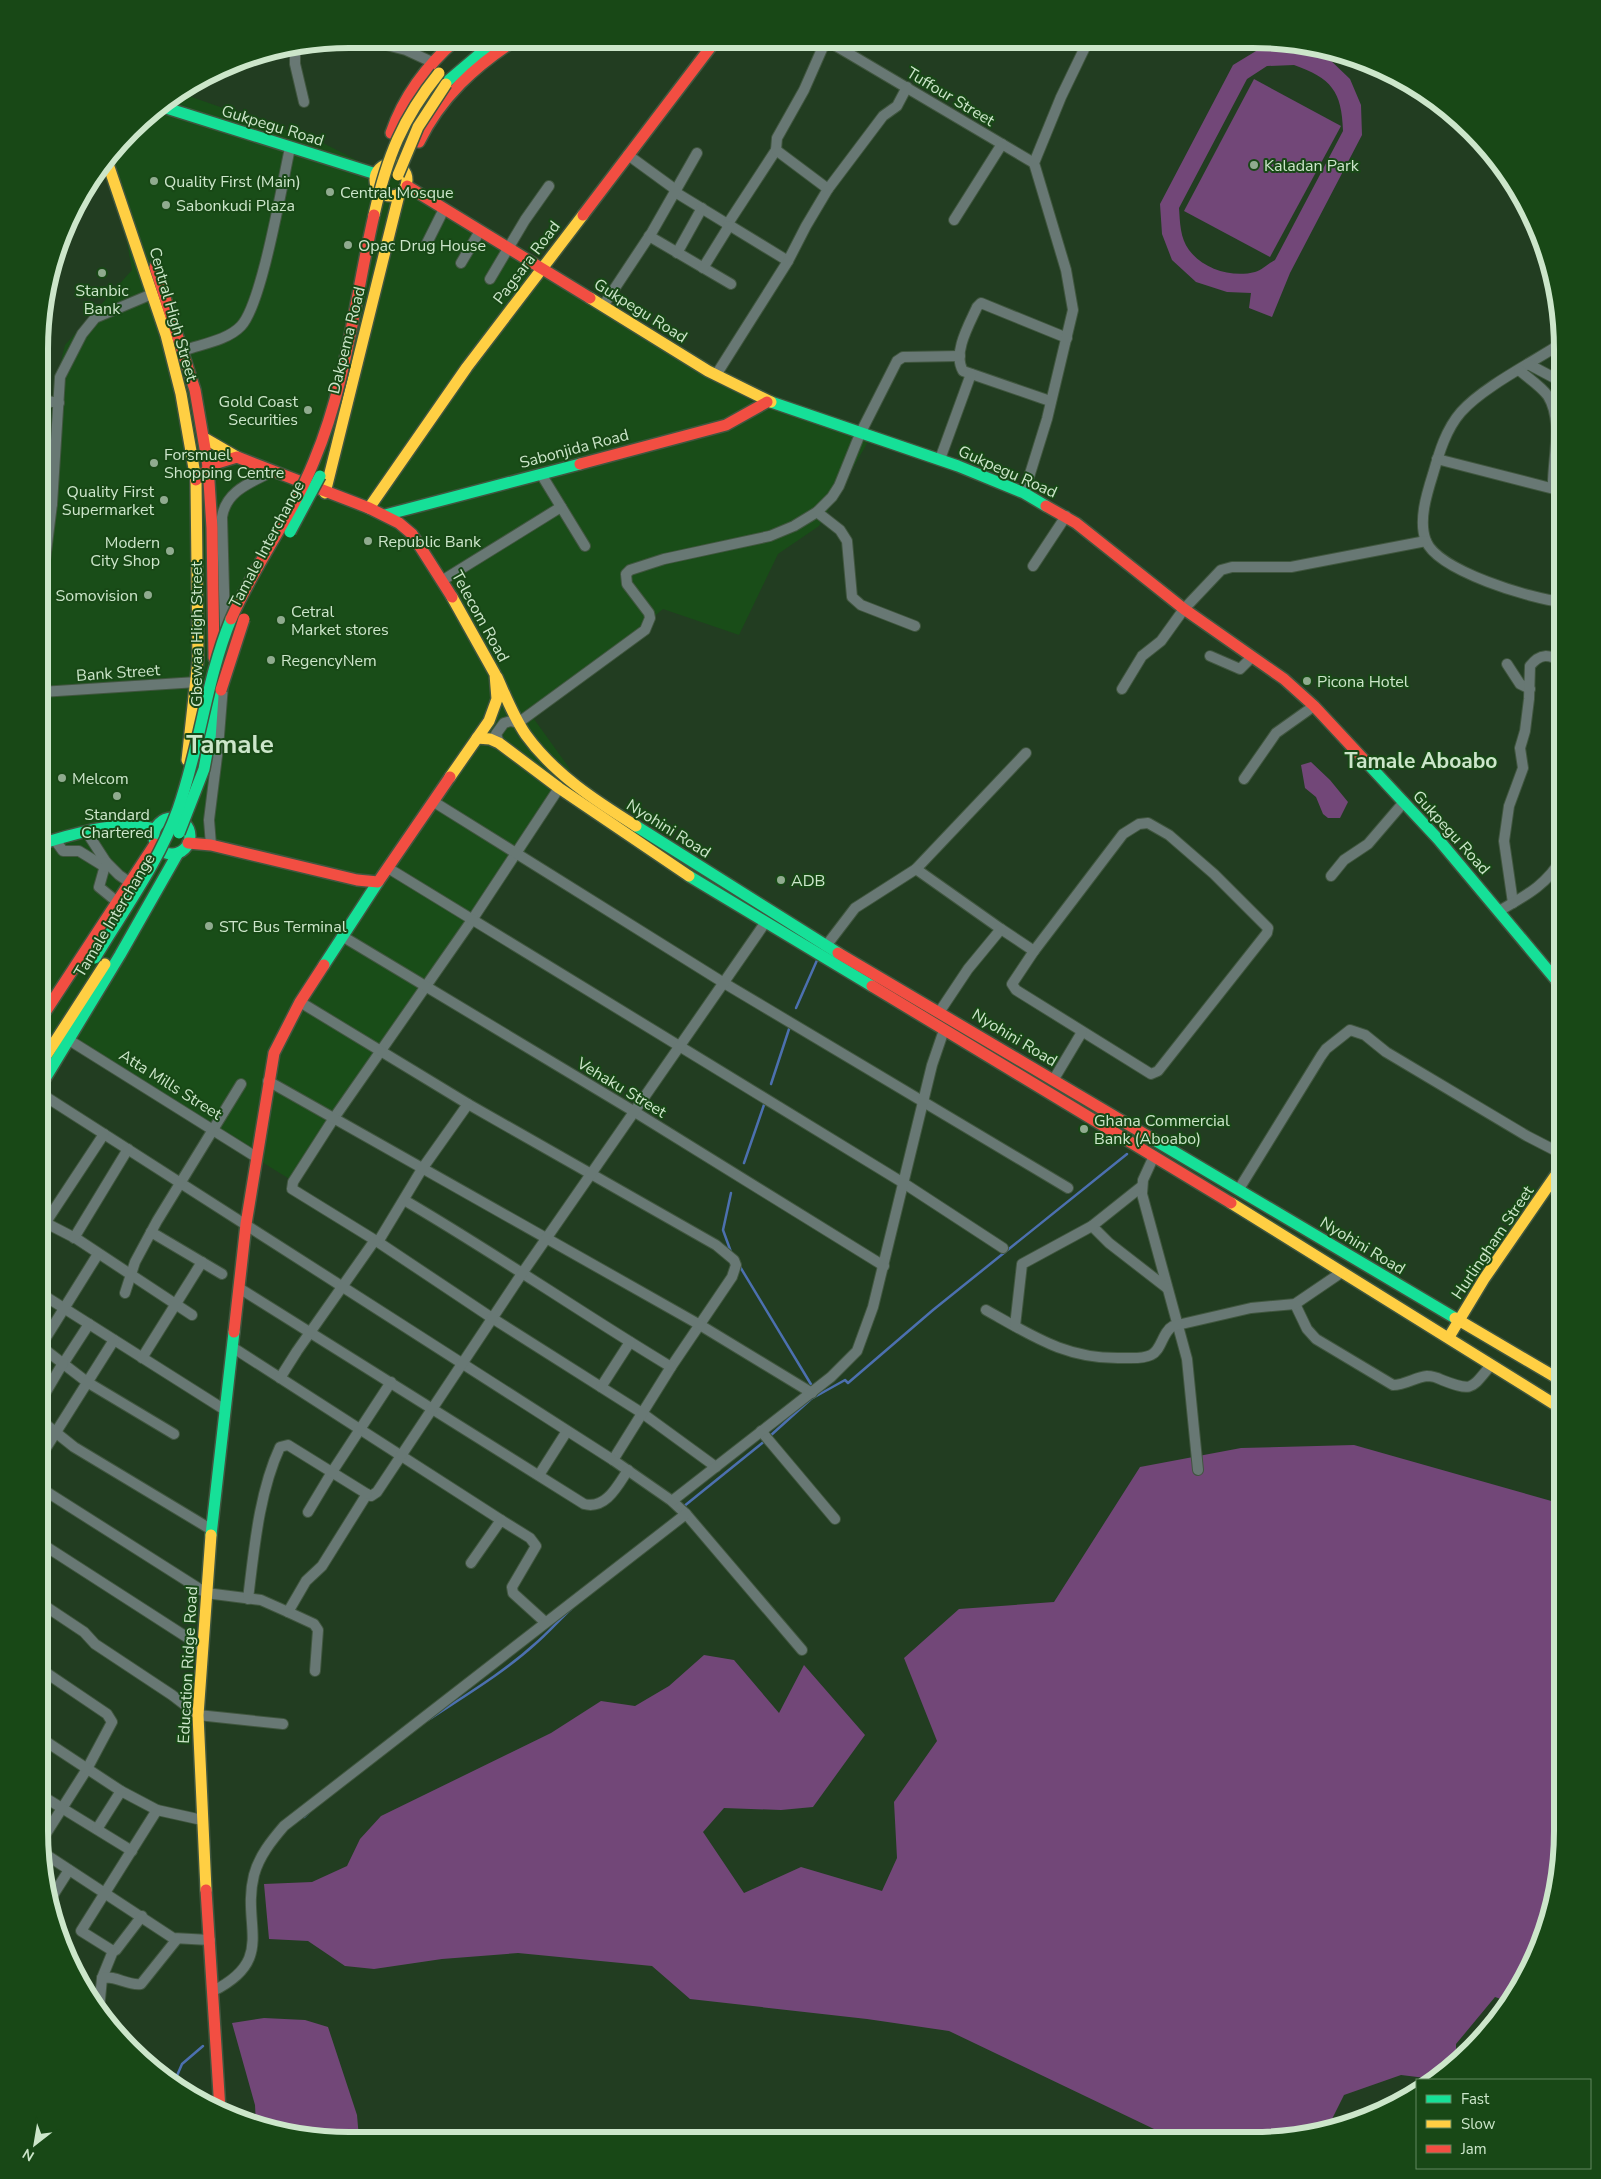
<svg xmlns="http://www.w3.org/2000/svg" width="1601" height="2179" font-family="'Nunito Sans',sans-serif">
<style>
.built{fill:#194d18}
.green{fill:#724778;fill-rule:evenodd}
.lines{fill:none;stroke-linecap:round;stroke-linejoin:round}
.stream{stroke:#4c70af;stroke-width:2.5}
.street-casing{stroke:#40563f;stroke-width:12}
.fast-casing{stroke:#40563f;stroke-width:14}
.slow-casing{stroke:#40563f;stroke-width:14}
.jam-casing{stroke:#40563f;stroke-width:14}
.street{stroke:#687874;stroke-width:10}
.fast{stroke:#16e098;stroke-width:11}
.slow{stroke:#ffcf43;stroke-width:11}
.jam{stroke:#f24e42;stroke-width:11}
.fast-bridge-casing{stroke:#40563f;stroke-width:14;stroke-linecap:butt}
.slow-bridge-casing{stroke:#40563f;stroke-width:14;stroke-linecap:butt}
.jam-bridge-casing{stroke:#40563f;stroke-width:14;stroke-linecap:butt}
.fast-bridge{stroke:#16e098;stroke-width:11}
.slow-bridge{stroke:#ffcf43;stroke-width:11}
.jam-bridge{stroke:#f24e42;stroke-width:11}
.poi-dot{fill:#90ab8f;stroke:#184816;stroke-width:2}
.labels{text-anchor:middle;stroke-width:4;stroke-linejoin:round;paint-order:stroke}
.street-label{font-size:16px;fill:#cce6ca;stroke:#184816}
.poi-label{font-size:16px;fill:#cce6ca;stroke:#184816;text-anchor:start}
.district-label{font-size:21px;font-weight:bold;fill:#cce6ca;stroke:#184816}
.town-label{font-size:26px;font-weight:bold;fill:#cce6ca;stroke:#184816}
.rim{fill:none;stroke:#cce6ca;stroke-width:6}
</style>
<rect width="100%" height="100%" fill="#223d21"/>
<path class="built" d="M 183,94 L 321,142 L 468,217 L 753,402 L 868,442 L 819,526 L 778,554 L 739,635 L 663,609 L 534,719 L 570,769 L 526,850 L 296,1183 L 73,1046 L 40,1097 L 41,556 L 53,394 L 65,345 L 132,270 L 111,156 L 145,115 Z"/>
<g class="green">
<path d="M 1296,46 L 1327,57 L 1350,79 L 1361,105 L 1362,135 L 1290,273 L 1272,317 L 1249,308 L 1251,293 L 1227,292 L 1196,282 L 1172,260 L 1162,234 L 1160,204 L 1233,65 L 1261,48 ZM 1294,65 C 1331,78 1342,91 1343,131 L 1275,260 C 1269,263 1262,270 1255,272 C 1232,278 1203,269 1189,250 C 1180,238 1180,222 1179,208 L 1247,79 L 1267,66 Z"/>
<path d="M 1254,79 L 1341,126 L 1270,257 L 1184,211 Z"/>
<path d="M 1311,762 L 1330,780 L 1348,802 L 1340,818 L 1328,818 L 1323,814 L 1316,797 L 1305,788 L 1301,765 Z"/>
<path d="M 1354,1445 L 1562,1504 L 1562,1851 L 1546,1930 L 1510,2002 L 1495,1997 L 1456,2044 L 1456,2064 L 1434,2079 L 1401,2075 L 1344,2095 L 1326,2131 L 1253,2140 L 1177,2140 L 949,2031 L 867,2019 L 690,1999 L 652,1966 L 518,1953 L 442,1959 L 374,1969 L 345,1966 L 308,1941 L 269,1939 L 264,1884 L 312,1882 L 347,1866 L 360,1839 L 381,1816 L 551,1733 L 601,1701 L 635,1706 L 669,1686 L 704,1655 L 734,1660 L 779,1713 L 804,1665 L 865,1735 L 813,1807 L 781,1810 L 724,1808 L 703,1832 L 744,1893 L 801,1867 L 882,1891 L 897,1858 L 894,1802 L 937,1741 L 904,1658 L 959,1609 L 1054,1602 L 1140,1467 L 1241,1448 Z"/>
<path d="M 264,2018 L 305,2020 L 328,2027 L 357,2115 L 359,2138 L 309,2138 L 256,2125 L 255,2105 L 232,2023 Z"/>
</g>
<g class="lines">
<g class="stream">
<path d="M 796,1008 L 818,958"/>
<path d="M 771,1084 L 790,1026"/>
<path d="M 744,1163 L 765,1102"/>
<path d="M 731,1252 L 723,1230 L 731,1193"/>
<path d="M 739,1265 L 812,1386"/>
<path d="M 1553,1393 L 1562,1397"/>
<path d="M 770,1436 L 811,1399 L 845,1380 L 848,1383 L 933,1310 L 1127,1154"/>
<path d="M 683,1507 L 766,1440"/>
<path d="M 428,1720 C 464,1696 503,1673 535,1644 C 548,1633 559,1620 571,1609"/>
<path d="M 304,1817 L 309,1812"/>
<path d="M 173,2085 L 182,2064 L 203,2046"/>
</g>
<defs>
<g id="street">
<path d="M 363,39 L 406,50 L 432,62"/>
<path d="M 826,40 L 1034,163"/>
<path d="M 295,48 L 295,64 L 304,102"/>
<path d="M 628,155 L 676,190"/>
<path d="M 828,189 L 883,116 L 897,106 L 907,87"/>
<path d="M 675,192 L 788,261"/>
<path d="M 954,220 L 1002,144"/>
<path d="M 727,225 L 776,150"/>
<path d="M 649,236 L 731,284"/>
<path d="M 426,245 L 444,209"/>
<path d="M 677,253 L 702,208"/>
<path d="M 461,263 L 480,231"/>
<path d="M 703,268 L 729,226"/>
<path d="M 490,279 L 525,220 L 549,186"/>
<path d="M 603,306 L 652,232 L 697,153"/>
<path d="M 1562,343 C 1533,362 1483,387 1461,412 C 1446,429 1439,453 1433,474 C 1427,493 1418,521 1426,541 C 1438,571 1532,599 1562,602"/>
<path d="M 185,350 C 202,344 228,340 241,326 C 262,304 282,184 290,148"/>
<path d="M 1528,364 L 1562,382"/>
<path d="M 1519,370 C 1528,378 1541,386 1548,396 C 1564,422 1552,460 1553,488"/>
<path d="M 716,375 L 788,261 L 806,226 L 828,189 L 776,150 L 777,138 L 804,90 L 826,40"/>
<path d="M 41,400 L 59,403"/>
<path d="M 1050,401 L 963,371 C 952,353 970,323 977,307 L 981,303 L 1067,338"/>
<path d="M 940,459 L 971,374"/>
<path d="M 1437,459 L 1562,491"/>
<path d="M 541,474 L 585,546"/>
<path d="M 1024,493 L 1047,419 L 1073,310 L 1066,270 L 1034,163 L 1061,97 L 1088,41"/>
<path d="M 41,503 L 52,504"/>
<path d="M 817,512 L 840,530 L 847,541 L 852,597 L 861,605 L 915,626"/>
<path d="M 1033,566 L 1066,516"/>
<path d="M 443,580 L 561,507"/>
<path d="M 225,626 L 222,517 C 226,491 250,483 271,472"/>
<path d="M 1210,656 L 1240,669 L 1252,657"/>
<path d="M 1507,664 L 1520,684 L 1530,689"/>
<path d="M 1122,689 L 1142,656 L 1161,641 L 1184,609 L 1221,570 L 1232,567 L 1291,567 L 1426,541"/>
<path d="M 41,692 L 197,682"/>
<path d="M 44,692 L 45,608 L 42,584 L 52,504 L 60,377 L 82,334 L 95,318 L 152,294"/>
<path d="M 499,743 L 496,734 L 504,723 L 511,721 L 518,723 L 645,630 L 650,618 L 649,613 L 627,584 L 626,574 L 630,570 L 664,559 L 770,536 L 794,526 L 817,512 L 832,497 L 839,486 L 860,434 L 897,361 L 903,357 L 960,356"/>
<path d="M 1244,779 L 1276,733 L 1314,706"/>
<path d="M 559,788 L 472,920 L 334,1118 L 293,1182 L 292,1189 L 378,1242 L 492,1318 L 642,1413 L 716,1467"/>
<path d="M 434,802 L 724,983 L 1068,1188"/>
<path d="M 1148,823 L 1169,835 L 1214,874 L 1268,928 L 1267,933 L 1158,1071 L 1151,1074 L 1016,990 L 1012,984 L 1034,951 L 1123,834 L 1139,824 Z"/>
<path d="M 86,831 L 106,862 L 99,887 L 116,901"/>
<path d="M 55,840 L 63,851 L 79,851 L 105,867"/>
<path d="M 211,845 L 209,820 L 218,748 L 223,685"/>
<path d="M 106,862 L 119,875 L 129,882"/>
<path d="M 388,868 L 905,1184 L 1003,1248"/>
<path d="M 916,869 L 1026,753"/>
<path d="M 1331,876 L 1344,860 L 1368,844 L 1404,802"/>
<path d="M 1513,903 L 1504,841 L 1509,806 L 1523,768 L 1520,748 L 1525,731 L 1529,699 L 1530,666 C 1540,653 1549,654 1562,662"/>
<path d="M 1499,911 C 1525,896 1547,885 1562,858"/>
<path d="M 1001,929 L 1034,951"/>
<path d="M 342,936 L 635,1112 L 884,1266"/>
<path d="M 826,946 L 855,908 L 916,869 L 1001,929 L 968,969 L 940,1011"/>
<path d="M 300,1002 L 468,1104 L 716,1245 L 734,1260 L 736,1265 L 732,1277 L 671,1367 L 613,1460"/>
<path d="M 69,1040 L 256,1157"/>
<path d="M 1054,1079 L 1082,1032"/>
<path d="M 268,1081 L 700,1325 L 812,1393"/>
<path d="M 40,1093 L 613,1460 L 672,1501 L 686,1514 L 802,1650"/>
<path d="M 1154,1156 L 1143,1180 L 1142,1194 L 1187,1359 L 1198,1470"/>
<path d="M 1239,1189 L 1321,1056 L 1326,1049 L 1350,1030 L 1365,1035 L 1386,1052 L 1527,1136 L 1562,1154"/>
<path d="M 404,1200 C 495,1253 581,1313 671,1367"/>
<path d="M 40,1220 L 77,1239 L 192,1315"/>
<path d="M 1092,1226 L 1109,1243 L 1167,1288"/>
<path d="M 40,1231 L 104,1134"/>
<path d="M 151,1232 L 222,1274"/>
<path d="M 74,1238 L 128,1149"/>
<path d="M 378,1242 L 422,1169 L 468,1104"/>
<path d="M 239,1288 L 584,1504 C 606,1510 618,1485 628,1470"/>
<path d="M 40,1293 L 225,1410"/>
<path d="M 125,1293 L 135,1262 L 157,1221 L 241,1084"/>
<path d="M 1295,1304 L 1307,1329 L 1316,1339 L 1393,1385 C 1406,1385 1415,1377 1427,1376 C 1432,1376 1438,1378 1442,1380 C 1473,1392 1471,1389 1491,1365"/>
<path d="M 986,1310 C 1034,1337 1068,1360 1124,1358 C 1133,1358 1143,1359 1151,1355 C 1162,1350 1162,1332 1173,1326 L 1251,1308 L 1295,1304 L 1342,1272"/>
<path d="M 1015,1326 L 1022,1264 L 1092,1226 L 1141,1187"/>
<path d="M 40,1347 L 98,1254"/>
<path d="M 232,1347 L 501,1520"/>
<path d="M 40,1349 L 48,1352 L 87,1382 L 174,1434"/>
<path d="M 142,1358 L 202,1262"/>
<path d="M 63,1364 L 89,1324"/>
<path d="M 280,1378 L 297,1351 L 375,1240"/>
<path d="M 601,1387 L 630,1342"/>
<path d="M 40,1402 L 63,1363"/>
<path d="M 39,1419 L 74,1447 L 212,1530"/>
<path d="M 761,1431 L 835,1519"/>
<path d="M 39,1459 L 114,1340"/>
<path d="M 539,1475 L 567,1431"/>
<path d="M 39,1487 L 206,1593 L 261,1600 L 288,1612 L 306,1581 L 322,1566 L 367,1494 L 371,1496 L 377,1492 L 523,1272 L 765,923"/>
<path d="M 672,1501 L 831,1377 L 857,1351 L 873,1307 L 932,1065 L 944,1030"/>
<path d="M 308,1512 L 332,1472 L 391,1382"/>
<path d="M 39,1542 L 202,1647"/>
<path d="M 471,1563 L 501,1520 L 530,1538 L 536,1546 L 512,1587 L 513,1593 L 545,1622"/>
<path d="M 248,1599 C 254,1550 259,1492 280,1447 L 288,1445 L 367,1494"/>
<path d="M 39,1602 L 84,1632 L 95,1644 L 172,1695 L 198,1715 L 283,1724"/>
<path d="M 288,1612 L 314,1624 L 318,1630 L 315,1671"/>
<path d="M 39,1668 L 107,1714 L 112,1722 L 87,1769 L 40,1843"/>
<path d="M 39,1737 L 121,1791 L 157,1810 L 202,1820"/>
<path d="M 39,1759 L 49,1744"/>
<path d="M 39,1794 L 132,1851"/>
<path d="M 97,1829 L 121,1791"/>
<path d="M 42,1852 L 173,1938 L 210,1940"/>
<path d="M 48,1903 L 69,1870"/>
<path d="M 142,1916 L 116,1950 L 113,1951 L 81,1931 L 157,1810"/>
<path d="M 102,1978 L 113,1951"/>
<path d="M 213,1991 C 277,1959 241,1926 254,1875 C 259,1856 272,1840 284,1826 L 686,1514"/>
<path d="M 99,2010 L 102,1978 C 116,1975 127,1986 141,1984 L 177,1939"/>
</g>
<g id="fast">
<path d="M 449,80 L 488,47 L 501,39"/>
<path d="M 160,106 L 376,174"/>
<path d="M 771,402 L 958,466 L 1024,493 L 1046,506"/>
<path d="M 385,515 L 580,464"/>
<path d="M 209,753 L 213,696"/>
<path d="M 1368,764 L 1438,839 L 1562,987"/>
<circle cx="172" cy="836" r="18"/>
<path d="M 636,826 L 838,953"/>
<path d="M 40,844 C 78,833 115,820 155,829"/>
<path d="M 689,876 L 872,986"/>
<path d="M 324,965 L 378,882"/>
<path d="M 40,1087 L 120,955 L 178,853"/>
<path d="M 1151,1138 L 1455,1318"/>
<path d="M 211,1535 L 234,1332"/>
</g>
<g id="slow">
<path d="M 107,161 L 166,335 L 181,394 L 196,480"/>
<circle cx="391" cy="180" r="16"/>
<path d="M 590,298 L 708,371 L 771,402"/>
<path d="M 206,439 L 237,457"/>
<path d="M 325,493 L 399,195"/>
<path d="M 369,508 L 467,367 L 583,215"/>
<path d="M 497,677 C 506,697 514,718 526,735 C 554,774 596,801 636,826"/>
<path d="M 477,738 L 490,739 L 499,743 L 559,788 L 689,876"/>
<path d="M 187,760 L 198,660 L 196,480"/>
<path d="M 450,777 L 489,721 L 497,699 L 495,674 L 452,597"/>
<path d="M 40,1065 L 105,964"/>
<path d="M 1231,1203 L 1562,1409"/>
<path d="M 1455,1318 L 1562,1381"/>
<path d="M 1449,1337 L 1484,1279 L 1562,1166"/>
<path d="M 206,1890 L 198,1715 L 211,1535"/>
</g>
<g id="jam">
<path d="M 391,133 C 404,95 427,65 457,39"/>
<path d="M 419,142 C 441,97 475,66 517,39"/>
<path d="M 407,186 L 590,298"/>
<path d="M 583,215 L 716,40"/>
<path d="M 155,267 L 195,390 L 208,466"/>
<path d="M 580,464 L 726,425 L 767,402"/>
<path d="M 208,466 L 212,528 L 214,658"/>
<path d="M 196,480 L 214,464 L 237,457 L 369,508 L 399,523 L 412,534 L 452,597"/>
<path d="M 1046,506 L 1076,523 L 1184,609 L 1284,679 L 1314,706 L 1368,764"/>
<path d="M 188,843 L 211,845 L 357,880 L 378,882 L 450,777"/>
<path d="M 838,953 L 1151,1138"/>
<path d="M 872,986 L 1231,1203"/>
<path d="M 40,1020 L 155,844"/>
<path d="M 234,1332 L 246,1224 L 274,1053 L 300,1002 L 324,965"/>
<path d="M 206,1890 L 220,2110"/>
</g>
</defs>
<use href="#street" class="street-casing"/>
<use href="#fast" class="fast-casing"/>
<use href="#slow" class="slow-casing"/>
<use href="#jam" class="jam-casing"/>
<use href="#street" class="street"/>
<use href="#fast" class="fast"/>
<use href="#slow" class="slow"/>
<use href="#jam" class="jam"/>
<defs>
<g id="fast-bridge">
<path d="M 290,532 L 320,476"/>
<path d="M 179,833 L 204,769 L 209,742"/>
<path d="M 95,958 C 124,910 159,862 178,809 C 200,747 206,680 231,619"/>
</g>
<g id="slow-bridge">
<path d="M 398,175 L 418,127 L 446,84"/>
<path d="M 374,215 C 387,157 402,119 439,73"/>
</g>
<g id="jam-bridge">
<path d="M 231,619 C 255,564 292,516 314,461 C 347,383 355,297 374,215"/>
<path d="M 221,690 L 244,619"/>
</g>
</defs>
<use href="#fast-bridge" class="fast-bridge-casing"/>
<use href="#slow-bridge" class="slow-bridge-casing"/>
<use href="#jam-bridge" class="jam-bridge-casing"/>
<use href="#fast-bridge" class="fast-bridge"/>
<use href="#slow-bridge" class="slow-bridge"/>
<use href="#jam-bridge" class="jam-bridge"/>
</g>
<g class="poi-dot">
<circle cx="1254" cy="165" r="5"/>
<circle cx="154" cy="181" r="5"/>
<circle cx="330" cy="192" r="5"/>
<circle cx="166" cy="205" r="5"/>
<circle cx="348" cy="245" r="5"/>
<circle cx="102" cy="273" r="5"/>
<circle cx="308" cy="410" r="5"/>
<circle cx="154" cy="463" r="5"/>
<circle cx="164" cy="500" r="5"/>
<circle cx="368" cy="541" r="5"/>
<circle cx="170" cy="551" r="5"/>
<circle cx="148" cy="595" r="5"/>
<circle cx="281" cy="620" r="5"/>
<circle cx="271" cy="660" r="5"/>
<circle cx="1307" cy="681" r="5"/>
<circle cx="62" cy="778" r="5"/>
<circle cx="117" cy="796" r="5"/>
<circle cx="781" cy="880" r="5"/>
<circle cx="209" cy="926" r="5"/>
<circle cx="1084" cy="1129" r="5"/>
</g>
<g class="labels">
<g class="street-label">
<text transform="translate(951 96) rotate(31)" y="6">Tuffour Street</text>
<text transform="translate(273 125) rotate(17)" y="6">Gukpegu Road</text>
<text transform="translate(526 262) rotate(-53)" y="6">Pagsara Road</text>
<text transform="translate(641 310) rotate(32)" y="6">Gukpegu Road</text>
<text transform="translate(174 314) rotate(74)" y="6">Central High Street</text>
<text transform="translate(346 340) rotate(-76)" y="6">Dakpema Road</text>
<text transform="translate(574 448) rotate(-15)" y="6">Sabonjida Road</text>
<text transform="translate(1008 471) rotate(24)" y="6">Gukpegu Road</text>
<text transform="translate(266 544) rotate(-62)" y="6">Tamale Interchange</text>
<text transform="translate(481 616) rotate(61)" y="6">Telecom Road</text>
<text transform="translate(196 634) rotate(-90)" y="6">Gbewaa High Street</text>
<text transform="translate(118 672) rotate(-4)" y="6">Bank Street</text>
<text transform="translate(669 828) rotate(32)" y="6">Nyohini Road</text>
<text transform="translate(1452 832) rotate(48)" y="6">Gukpegu Road</text>
<text transform="translate(114 915) rotate(-59)" y="6">Tamale Interchange</text>
<text transform="translate(1015 1037) rotate(31)" y="6">Nyohini Road</text>
<text transform="translate(171 1084) rotate(32)" y="6">Atta Mills Street</text>
<text transform="translate(622 1087) rotate(31)" y="6">Vehaku Street</text>
<text transform="translate(1492 1242) rotate(-56)" y="6">Hurlingham Street</text>
<text transform="translate(1363 1245) rotate(31)" y="6">Nyohini Road</text>
<text transform="translate(187 1665) rotate(-87)" y="6">Education Ridge Road</text>
</g>
<g class="poi-label">
<text x="1264" y="171">Kaladan Park</text>
<text x="164" y="187">Quality First (Main)</text>
<text x="340" y="198">Central Mosque</text>
<text x="176" y="211">Sabonkudi Plaza</text>
<text x="358" y="251">Opac Drug House</text>
<text x="102" y="296" text-anchor="middle">Stanbic<tspan x="102" dy="18">Bank</tspan></text>
<text x="298" y="407" text-anchor="end">Gold Coast<tspan x="298" dy="18">Securities</tspan></text>
<text x="164" y="460">Forsmuel<tspan x="164" dy="18">Shopping Centre</tspan></text>
<text x="154" y="497" text-anchor="end">Quality First<tspan x="154" dy="18">Supermarket</tspan></text>
<text x="378" y="547">Republic Bank</text>
<text x="160" y="548" text-anchor="end">Modern<tspan x="160" dy="18">City Shop</tspan></text>
<text x="138" y="601" text-anchor="end">Somovision</text>
<text x="291" y="617">Cetral<tspan x="291" dy="18">Market stores</tspan></text>
<text x="281" y="666">RegencyNem</text>
<text x="1317" y="687">Picona Hotel</text>
<text x="72" y="784">Melcom</text>
<text x="117" y="820" text-anchor="middle">Standard<tspan x="117" dy="18">Chartered</tspan></text>
<text x="791" y="886">ADB</text>
<text x="219" y="932">STC Bus Terminal</text>
<text x="1094" y="1126">Ghana Commercial<tspan x="1094" dy="18">Bank (Aboabo)</tspan></text>
</g>
<g class="district-label">
<text x="1421" y="768">Tamale Aboabo</text>
</g>
<g class="town-label">
<text x="230" y="753">Tamale</text>
</g>
</g>
<path d="M0 0H1601V2179H0ZM349 48H1253A301 301 0 0 1 1554 349V1831A301 301 0 0 1 1253 2132H349A301 301 0 0 1 48 1831V349A301 301 0 0 1 349 48Z" fill="#184816" fill-rule="evenodd"/>
<path class="rim" d="M349 48H1253A301 301 0 0 1 1554 349V1831A301 301 0 0 1 1253 2132H349A301 301 0 0 1 48 1831V349A301 301 0 0 1 349 48Z"/>
<rect x="1416" y="2079" width="175" height="90" fill="#184816" stroke="#60875e"/>
<rect x="1426" y="2095" width="25" height="8" fill="#16e098" stroke="#60875e"/>
<text x="1461" y="2104" font-size="15" fill="#cce6ca">Fast</text>
<rect x="1426" y="2120" width="25" height="8" fill="#ffcf43" stroke="#60875e"/>
<text x="1461" y="2129" font-size="15" fill="#cce6ca">Slow</text>
<rect x="1426" y="2145" width="25" height="8" fill="#f24e42" stroke="#60875e"/>
<text x="1461" y="2154" font-size="15" fill="#cce6ca">Jam</text>
<g transform="translate(35 2144) rotate(211)" stroke="#184816" stroke-width="4" paint-order="stroke">
<path d="M0-4L9 19L0 12L-9 19Z" fill="#cce6ca"/>
<text y="-8" font-size="14" font-weight="bold" text-anchor="middle" fill="#cce6ca">N</text>
</g>
</svg>
